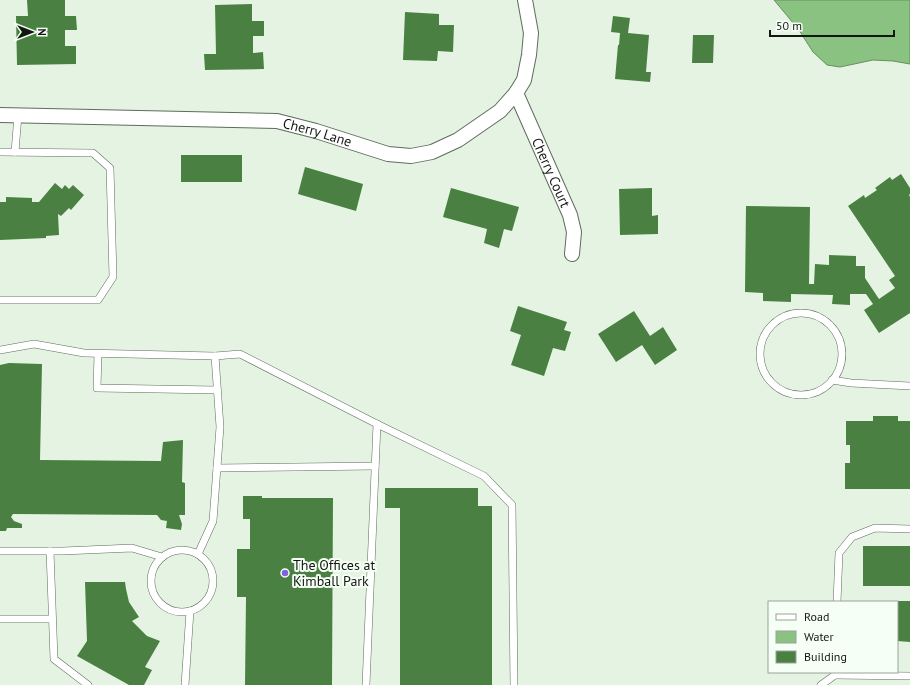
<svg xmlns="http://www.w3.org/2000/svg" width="910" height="685" font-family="'PT Sans',sans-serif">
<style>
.water{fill:#8ac281;stroke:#668f60}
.building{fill:#4a8042}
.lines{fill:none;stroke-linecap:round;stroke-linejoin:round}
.lane-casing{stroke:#5f6b5d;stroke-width:8}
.street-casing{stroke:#5f6b5d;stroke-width:16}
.lane{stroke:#fff;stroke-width:7}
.street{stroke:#fff;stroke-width:14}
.poi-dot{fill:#8163de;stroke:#f6fff5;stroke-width:1.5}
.labels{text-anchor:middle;stroke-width:4;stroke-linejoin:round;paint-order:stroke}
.street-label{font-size:14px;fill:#131712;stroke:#f6fff5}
.poi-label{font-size:14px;fill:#131712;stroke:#f6fff5;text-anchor:start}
</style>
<rect width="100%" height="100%" fill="#e5f3e3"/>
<path class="water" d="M 774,0 L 910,0 L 910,64 L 893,61 L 873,60 L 840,67 L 827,65 L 813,52 L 799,30 Z"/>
<g class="building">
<path d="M 27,0 L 65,0 L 65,16 L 76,16 L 77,30 L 65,30 L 65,46 L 76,46 L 76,64 L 17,65 L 16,16 L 28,16 Z"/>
<path d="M 252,4 L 252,21 L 264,21 L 264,36 L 253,36 L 253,53 L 263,52 L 264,69 L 205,70 L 204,54 L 216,54 L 215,5 Z"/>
<path d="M 405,12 L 439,14 L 439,25 L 454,25 L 453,52 L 438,51 L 437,61 L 403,60 Z"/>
<path d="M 613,16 L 630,18 L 628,33 L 649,35 L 646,72 L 651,72 L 650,82 L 615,79 L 618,45 L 619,45 L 620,33 L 611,32 Z"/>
<path d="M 693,35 L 714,35 L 713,63 L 692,63 Z"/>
<rect x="181" y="155" width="61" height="27"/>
<path d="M 305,167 L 363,184 L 356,211 L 298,194 Z"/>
<path d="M 901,174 L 910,188 L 910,194 L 909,195 L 910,197 L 910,313 L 879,333 L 864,310 L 873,304 L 866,294 L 850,294 L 850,305 L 832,304 L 833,295 L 791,294 L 791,302 L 763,301 L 763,293 L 745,292 L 746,206 L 810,207 L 809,284 L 814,284 L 815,264 L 829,265 L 829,255 L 856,256 L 856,266 L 865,266 L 865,278 L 879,299 L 895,288 L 889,280 L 895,276 L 848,206 L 864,195 L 865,198 L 877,190 L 875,188 L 890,177 L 892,180 Z"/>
<path d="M 55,183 L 62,189 L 65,185 L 69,189 L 73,185 L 84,195 L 71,210 L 69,208 L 61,216 L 58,214 L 59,235 L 46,236 L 46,238 L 0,240 L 0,202 L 6,202 L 6,197 L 32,198 L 32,202 L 39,202 Z"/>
<path d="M 451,188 L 519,207 L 512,231 L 504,229 L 499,248 L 484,243 L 487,229 L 443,217 Z"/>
<path d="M 652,188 L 652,216 L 658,215 L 658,234 L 620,235 L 619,189 Z"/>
<path d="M 518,306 L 567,322 L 564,330 L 571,332 L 565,351 L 553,348 L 544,376 L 511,365 L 521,335 L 510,331 Z"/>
<path d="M 634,311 L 650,336 L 663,327 L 677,350 L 655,365 L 642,345 L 616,362 L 598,334 Z"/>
<path d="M 9,363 L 42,364 L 40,460 L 161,461 L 163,442 L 183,440 L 182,482 L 185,483 L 185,515 L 179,515 L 182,524 L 181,530 L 166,528 L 167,521 L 161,520 L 157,515 L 13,514 L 11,517 L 14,521 L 22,524 L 22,528 L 7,528 L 6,531 L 0,531 L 0,365 Z"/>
<path d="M 873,416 L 898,416 L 898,421 L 910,421 L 910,489 L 845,489 L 845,463 L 850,463 L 850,445 L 846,445 L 846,421 L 873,421 Z"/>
<path d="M 385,488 L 478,488 L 478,506 L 492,506 L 492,685 L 400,685 L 400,508 L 385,508 Z"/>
<path d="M 243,496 L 262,496 L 262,498 L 333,498 L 332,685 L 245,685 L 246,597 L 237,597 L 237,549 L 250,549 L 250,519 L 243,519 Z"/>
<rect x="863" y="546" width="47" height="40"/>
<path d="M 85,582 L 125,582 L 126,589 L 129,602 L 139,617 L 132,621 L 147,636 L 160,641 L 145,667 L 152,670 L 144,685 L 129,685 L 77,656 L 87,641 Z"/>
<path d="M 897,601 L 910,601 L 910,642 L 897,641 Z"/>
</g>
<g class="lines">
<defs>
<g id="lane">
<path d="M 0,152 L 93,153 L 110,168 L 113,277 L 98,300 L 0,300"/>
<path d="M 15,152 L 18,115"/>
<circle cx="801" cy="354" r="41"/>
<path d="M 0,350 L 34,344 L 84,353 L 215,356 L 220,427 L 213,521 L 198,554"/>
<path d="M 98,354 L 97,388 L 217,390"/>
<path d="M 215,356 L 240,354 L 377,424 L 484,476 L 512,505 L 514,685"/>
<path d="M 832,380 L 851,383 L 910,386"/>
<path d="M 217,468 L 375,466"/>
<circle cx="182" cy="581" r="31"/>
<path d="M 0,551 L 63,551 L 132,548 L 162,557"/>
<path d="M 50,551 L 54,659 L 88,685"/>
<path d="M 837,602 L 839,553 L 852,537 L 875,528 L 910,529"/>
<path d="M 0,619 L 52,619"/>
<path d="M 835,675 L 910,676"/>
<path d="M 185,685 L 190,611"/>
<path d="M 366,685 L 377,424"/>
<path d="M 821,685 L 835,675 L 835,672"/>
</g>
<g id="street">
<path id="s1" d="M 516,93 L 570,215 L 574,232 L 572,254"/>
<path id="s2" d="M 0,115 L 277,121 L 316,131 L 388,154 L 411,156 L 432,152 L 458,140 L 500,111 L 516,93 L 524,80 L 529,55 L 531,33 L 525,0"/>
</g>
</defs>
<use href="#lane" class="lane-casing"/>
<use href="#street" class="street-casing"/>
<use href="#lane" class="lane"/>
<use href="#street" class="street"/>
</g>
<circle class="poi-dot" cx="285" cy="573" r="4"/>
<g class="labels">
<g class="street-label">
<text dy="5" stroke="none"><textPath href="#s2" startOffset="319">Cherry Lane</textPath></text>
<text dy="5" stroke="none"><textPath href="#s1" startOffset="87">Cherry Court</textPath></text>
</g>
<g class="poi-label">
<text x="293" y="570">The Offices at<tspan x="293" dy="16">Kimball Park</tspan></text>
</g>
</g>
<rect x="768" y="601" width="130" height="72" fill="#f6fff5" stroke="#9ba29a"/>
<rect x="776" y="614" width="20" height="6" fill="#ffffff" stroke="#9ba29a"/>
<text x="804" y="621" font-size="12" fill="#131712">Road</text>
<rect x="776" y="631" width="20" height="12" fill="#8ac281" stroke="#9ba29a"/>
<text x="804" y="641" font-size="12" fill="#131712">Water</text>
<rect x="776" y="651" width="20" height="12" fill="#4a8042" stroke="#9ba29a"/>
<text x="804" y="661" font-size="12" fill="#131712">Building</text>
<g transform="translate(32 32) rotate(90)" stroke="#f6fff5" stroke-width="3" paint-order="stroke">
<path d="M0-3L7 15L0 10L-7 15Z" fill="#131712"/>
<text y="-6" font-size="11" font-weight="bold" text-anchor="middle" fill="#131712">N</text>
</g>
<path d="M770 30v6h124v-6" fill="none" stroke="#131712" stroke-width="2"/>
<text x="776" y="30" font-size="12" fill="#131712" stroke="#f6fff5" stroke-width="3" paint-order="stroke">50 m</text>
</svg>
